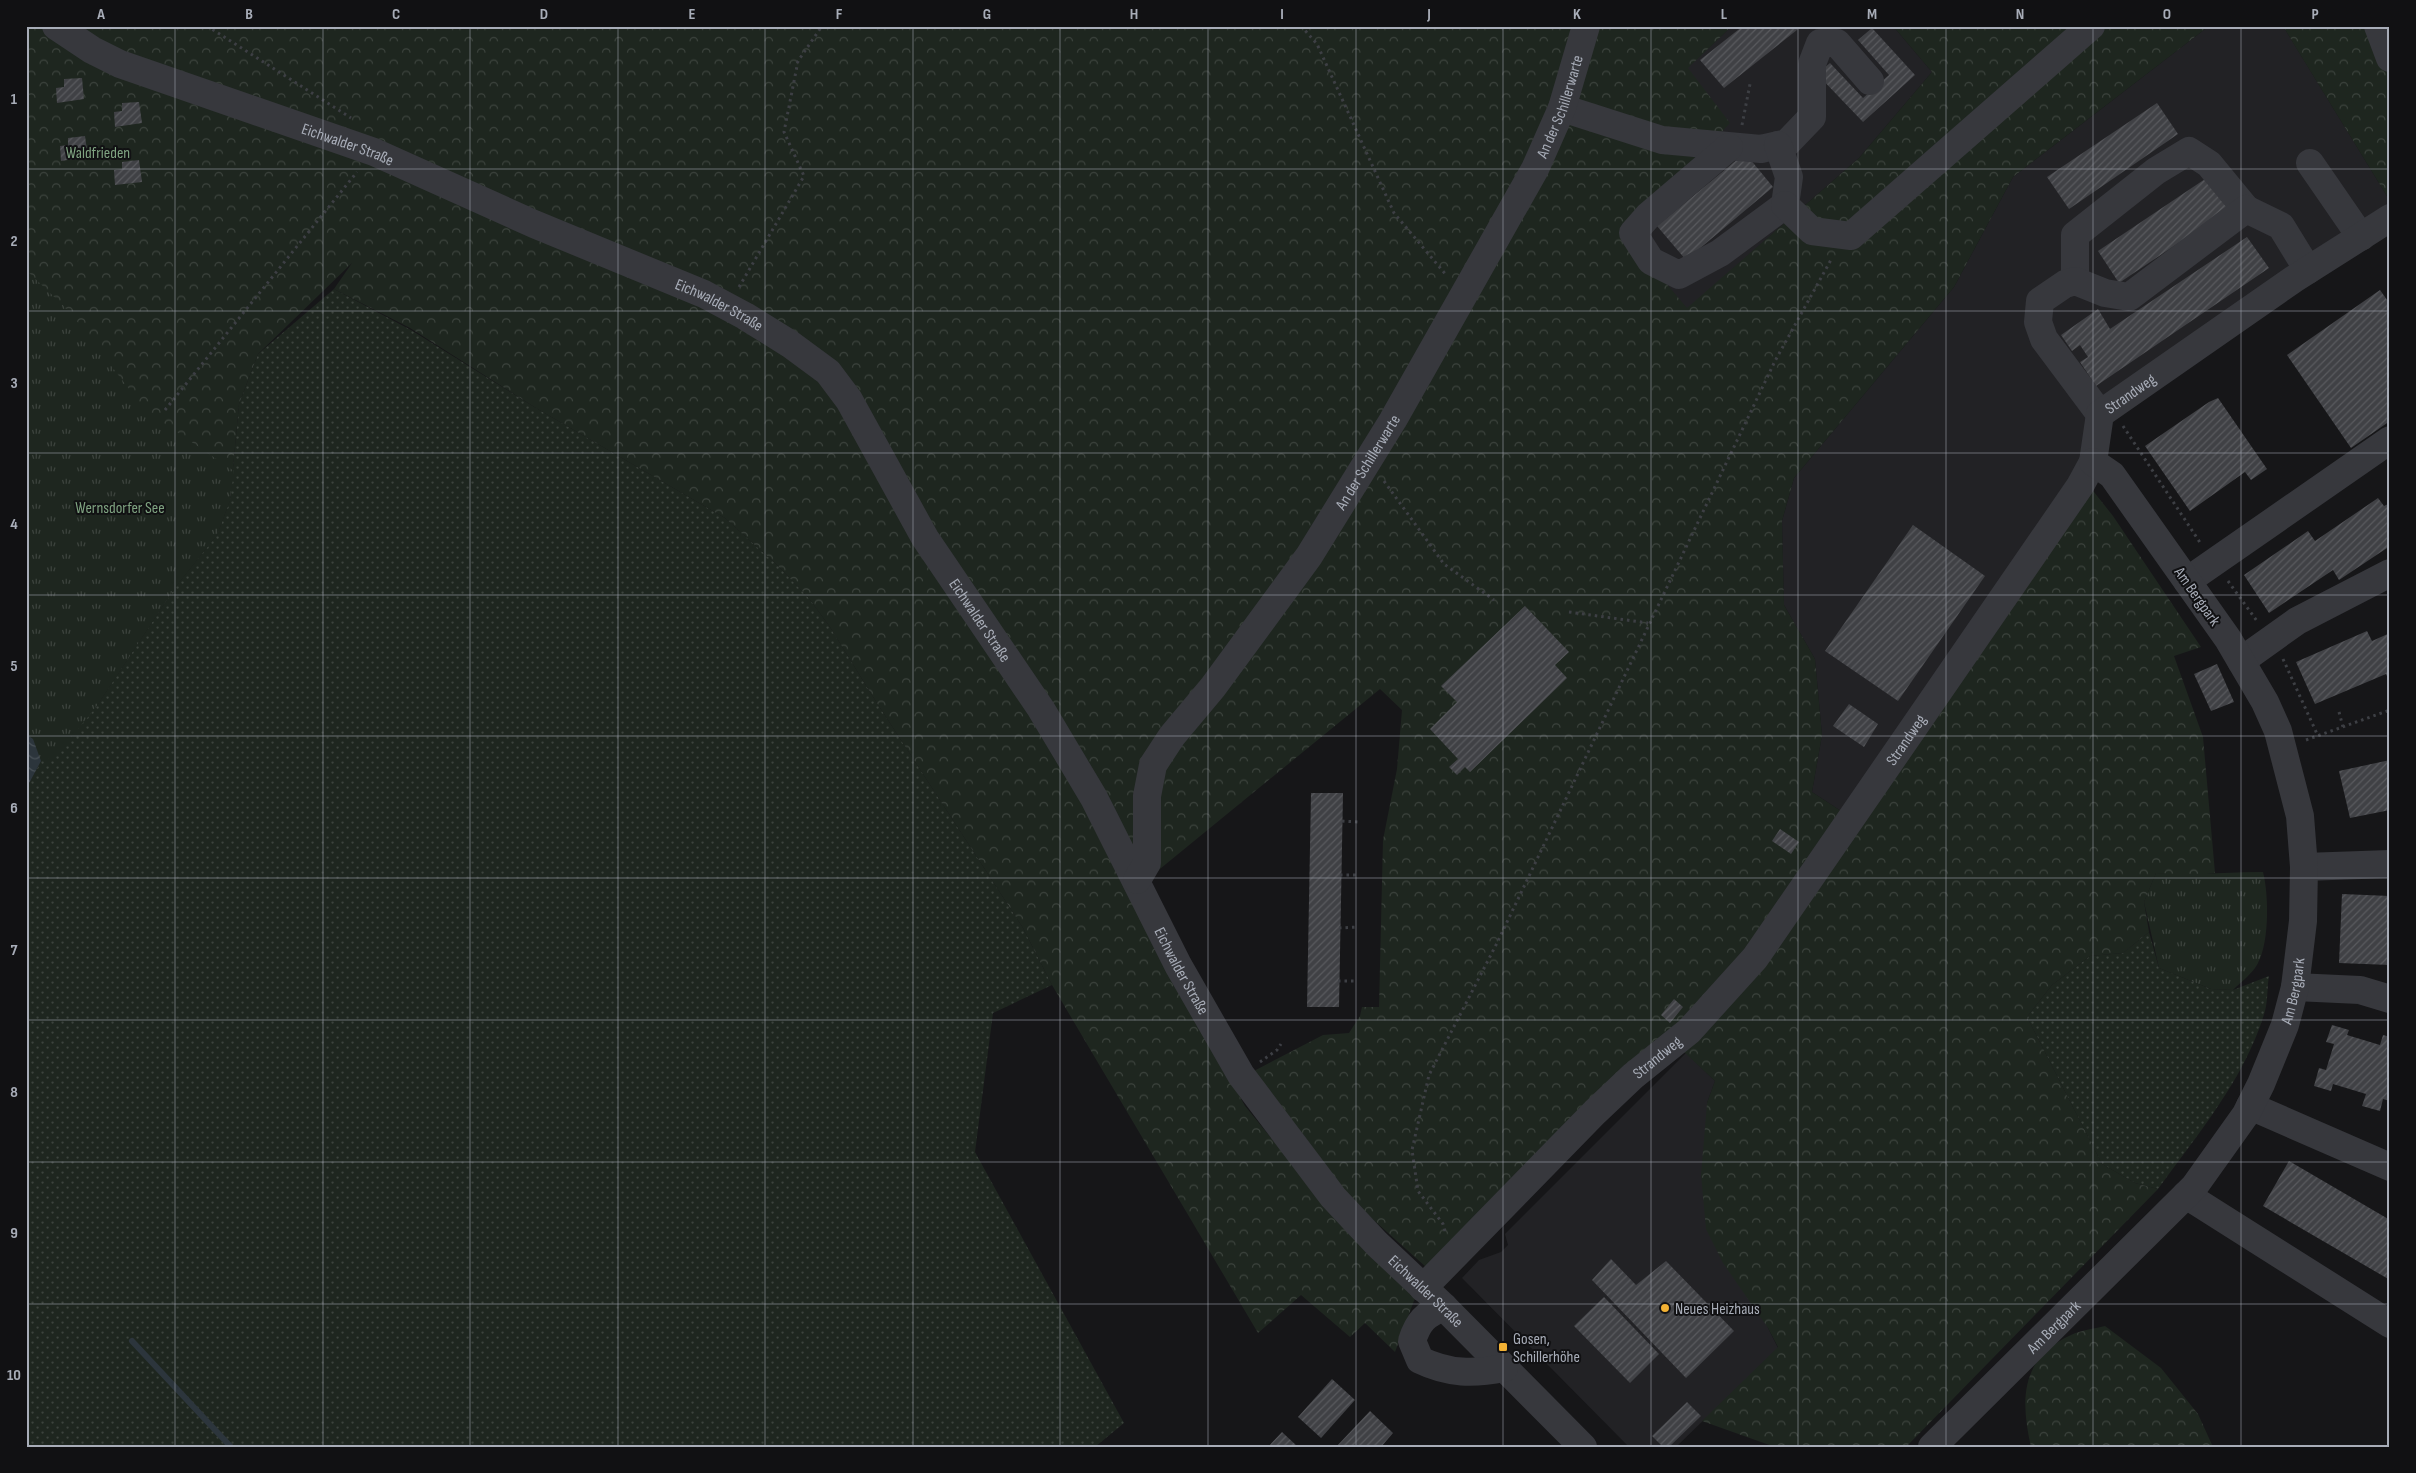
<svg xmlns="http://www.w3.org/2000/svg" width="2416" height="1473" font-family="'Sofia Sans Condensed',sans-serif">
<style>
.built{fill:#222225}
.grass{fill:url(#grass-dots)}
.forest{fill:url(#forest-crowns)}
.park{fill:url(#park-tufts)}
.water{fill:url(#water-waves)}
.lines{fill:none;stroke-linecap:round;stroke-linejoin:round}
.stream{stroke:#2c353c;stroke-width:6}
.building{fill:url(#building-hatch)}
.path{stroke:#3d3f44;stroke-width:3;stroke-dasharray:2.5 4;stroke-linecap:butt}
.minor{stroke:#37383d;stroke-width:28}
.grid{fill:none;stroke:#a8adb8;stroke-width:1;stroke-opacity:0.55}
.poi-dot{fill:#f2b134;stroke:#111113;stroke-width:2}
.labels{text-anchor:middle;stroke-width:4;stroke-linejoin:round;paint-order:stroke}
.street-label{font-size:16px;fill:#a8adb8;stroke:#111113}
.park-label{font-size:16px;fill:#7fa381;stroke:#111113}
.poi-label{font-size:16px;fill:#a8adb8;stroke:#111113;text-anchor:start}
.neatline{fill:none;stroke:#a8adb8;stroke-width:2}
.grid-label{font-size:16px;text-anchor:middle;font-weight:bold;fill:#a8adb8}
</style>
<defs>
<pattern id="grass-dots" width="8" height="8" patternUnits="userSpaceOnUse" patternTransform="scale(1.25)"><rect width="8" height="8" fill="#1e261f"/><path d="M2 2h.1M6 6h.1" fill="none" stroke="#3c433d" stroke-width="1.8" stroke-linecap="round"/></pattern>
<pattern id="forest-crowns" width="20" height="18" patternUnits="userSpaceOnUse" patternTransform="scale(1.25)"><rect width="20" height="18" fill="#1e261f"/><path d="M2 6a3 3 0 1 1 6 0M12 15a3 3 0 1 1 6 0" fill="none" stroke="#3c433d"/></pattern>
<pattern id="park-tufts" width="24" height="20" patternUnits="userSpaceOnUse" patternTransform="scale(1.25)"><rect width="24" height="20" fill="#1e261f"/><path d="M3 7l-1-3M5 7V3M7 7l1-3M15 17l-1-3M17 17v-4M19 17l1-3" fill="none" stroke="#3c433d"/></pattern>
<pattern id="water-waves" width="16" height="10" patternUnits="userSpaceOnUse" patternTransform="scale(1.25)"><rect width="16" height="10" fill="#2c353c"/><path d="M0 5q4-4 8 0t8 0" fill="none" stroke="#485056"/></pattern>
<pattern id="building-hatch" width="6" height="6" patternUnits="userSpaceOnUse" patternTransform="scale(1.25)"><rect width="6" height="6" fill="#404145"/><path d="M-1 1l2-2M0 6l6-6M5 7l2-2" fill="none" stroke="#595a5e"/></pattern>
</defs>
<rect width="100%" height="100%" fill="#161618"/>
<g class="built">
<path d="M 1732,26 L 1893,26 L 1932,72 L 1859,158 L 1687,309 L 1626,236 L 1687,68 Z"/>
<path d="M 2209,26 L 2283,26 L 2390,201 L 2390,205 L 2088,413 L 2085,449 L 2065,488 L 1844,813 L 1812,792 L 1822,735 L 1815,659 L 1784,605 L 1782,521 L 1794,478 L 1954,287 L 2013,177 Z"/>
<path d="M 1686,1053 L 1715,1081 L 1707,1103 L 1768,1328 L 1778,1348 L 1676,1447 L 1629,1447 L 1462,1278 L 1479,1260 L 1501,1252 L 1508,1245 L 1505,1234 Z"/>
</g>
<g class="grass">
<path d="M 334,289 L 411,330 L 536,408 L 725,518 L 776,564 L 808,597 L 830,627 L 875,700 L 1023,928 L 1052,985 L 993,1013 L 975,1152 L 1124,1423 L 1095,1447 L 26,1447 L 26,789 L 41,761 L 96,707 L 176,586 L 217,535 L 230,500 L 239,404 L 258,354 Z"/>
<path d="M 2149,932 L 2159,968 L 2211,989 L 2233,990 L 2269,976 C 2267,987 2268,1000 2265,1011 C 2246,1077 2198,1134 2158,1189 L 2135,1183 L 2102,1164 L 2027,1017 L 2052,985 L 2090,956 L 2123,953 Z"/>
</g>
<g class="forest">
<path d="M 26,26 L 1732,26 L 1688,68 L 1730,123 L 1626,236 L 1687,308 L 1859,158 L 1932,72 L 1893,26 L 2209,26 L 2013,177 L 1954,287 L 1794,478 L 1782,521 L 1784,605 L 1815,659 L 1822,735 L 1812,792 L 1844,813 L 2065,488 L 2075,468 L 2113,516 L 2201,647 L 2174,656 L 2203,737 L 2215,873 L 2190,876 L 2156,873 L 2144,902 L 2149,932 L 2123,953 L 2090,956 L 2052,985 L 2027,1017 L 2102,1164 L 2135,1183 L 2158,1189 L 1906,1447 L 1775,1447 L 1702,1421 L 1778,1347 L 1768,1328 L 1723,1263 L 1706,1229 L 1701,1175 L 1707,1103 L 1715,1081 L 1668,1037 L 1426,1267 L 1340,1190 L 1252,1072 L 1323,1035 L 1349,1033 L 1360,1016 L 1362,1007 L 1379,1007 L 1383,840 L 1397,769 L 1402,710 L 1380,689 L 1155,873 L 1116,873 L 1245,1106 L 1290,1161 L 1415,1298 L 1395,1352 L 1365,1323 L 1350,1337 L 1301,1295 L 1258,1333 L 1052,985 L 1023,928 L 875,700 L 830,627 L 808,597 L 776,564 L 725,518 L 536,408 L 410,328 L 334,289 L 352,263 L 258,354 L 239,404 L 230,500 L 217,535 L 176,586 L 96,707 L 55,757 L 26,734 Z"/>
<path d="M 2283,26 L 2390,26 L 2390,201 L 2295,46 Z"/>
<path d="M 2105,1326 L 2161,1368 L 2198,1414 L 2213,1447 L 2031,1447 C 2020,1398 2021,1358 2071,1335 C 2081,1330 2094,1329 2105,1326 Z"/>
</g>
<g class="park">
<path d="M 26,270 L 69,311 L 146,411 L 234,471 L 230,500 L 217,535 L 176,586 L 96,707 L 55,757 L 41,761 L 26,789 Z"/>
<path d="M 2263,872 C 2269,895 2270,948 2255,968 C 2249,976 2240,983 2233,990 L 2211,989 L 2159,968 L 2144,902 L 2156,873 C 2192,876 2227,872 2263,872 Z"/>
</g>
<path class="water" d="M 26,734 L 33,739 L 41,761 L 26,789 Z"/>
<g class="lines">
<path class="stream" d="M 132,1341 L 231,1447"/>
</g>
<g class="building">
<path d="M 1743,26 L 1802,26 L 1724,88 L 1700,60 Z"/>
<path d="M 1872,28 L 1915,75 L 1863,122 L 1817,74 L 1830,63 L 1863,98 L 1889,75 L 1858,40 Z"/>
<path d="M 82,78 L 84,99 L 57,103 L 56,88 L 64,87 L 64,79 Z"/>
<path d="M 139,102 L 142,123 L 115,127 L 114,112 L 122,111 L 122,103 Z"/>
<path d="M 2157,103 L 2178,134 L 2069,209 L 2047,177 Z"/>
<path d="M 85,136 L 88,157 L 61,161 L 60,146 L 68,145 L 68,138 Z"/>
<path d="M 1745,153 L 1773,187 L 1686,260 L 1657,226 Z"/>
<path d="M 139,160 L 142,182 L 115,185 L 114,170 L 122,169 L 122,162 Z"/>
<path d="M 2208,177 L 2229,209 L 2119,283 L 2098,251 Z"/>
<path d="M 2247,237 L 2269,268 L 2096,386 L 2080,362 L 2088,357 L 2080,345 L 2072,351 L 2061,335 L 2098,309 L 2110,329 Z"/>
<path d="M 2380,290 L 2390,304 L 2390,421 L 2351,448 L 2287,355 Z"/>
<path d="M 2218,398 L 2267,469 L 2251,480 L 2245,472 L 2190,511 L 2145,446 L 2209,402 Z"/>
<path d="M 2378,498 L 2384,506 L 2390,503 L 2390,546 L 2339,580 L 2333,570 L 2269,613 L 2244,575 L 2308,531 L 2315,541 Z"/>
<path d="M 1913,525 L 1985,576 L 1898,701 L 1825,651 Z"/>
<path d="M 1525,606 L 1569,652 L 1555,665 L 1567,678 L 1470,772 L 1465,767 L 1457,775 L 1449,767 L 1458,759 L 1430,729 L 1457,702 L 1441,686 Z"/>
<path d="M 2367,631 L 2372,641 L 2390,633 L 2390,683 L 2386,674 L 2315,704 L 2296,662 Z"/>
<path d="M 2217,664 L 2234,702 L 2211,711 L 2194,674 Z"/>
<path d="M 1849,704 L 1878,724 L 1864,747 L 1833,726 Z"/>
<path d="M 2390,760 L 2390,810 L 2350,818 L 2339,771 Z"/>
<path d="M 1311,793 L 1343,793 L 1339,1007 L 1307,1007 Z"/>
<path d="M 1780,829 L 1799,842 L 1791,854 L 1772,841 Z"/>
<path d="M 2342,894 L 2390,896 L 2390,965 L 2339,963 Z"/>
<path d="M 1674,999 L 1683,1007 L 1670,1023 L 1661,1015 Z"/>
<path d="M 2332,1025 L 2349,1030 L 2347,1035 L 2380,1045 L 2383,1035 L 2390,1037 L 2390,1101 L 2383,1099 L 2380,1111 L 2362,1106 L 2366,1094 L 2333,1084 L 2331,1091 L 2314,1086 L 2319,1068 L 2326,1070 L 2334,1044 L 2326,1042 Z"/>
<path d="M 2289,1161 L 2390,1220 L 2390,1280 L 2263,1206 Z"/>
<path d="M 1611,1259 L 1636,1285 L 1666,1261 L 1734,1331 L 1686,1378 L 1592,1280 Z"/>
<path d="M 1604,1297 L 1659,1354 L 1630,1383 L 1574,1326 Z"/>
<path d="M 1332,1379 L 1355,1400 L 1321,1438 L 1298,1417 Z"/>
<path d="M 1687,1402 L 1701,1416 L 1669,1447 L 1663,1447 L 1652,1436 Z"/>
<path d="M 1370,1411 L 1393,1433 L 1381,1447 L 1336,1447 Z"/>
<path d="M 1282,1432 L 1298,1447 L 1268,1447 Z"/>
</g>
<g class="lines">
<g class="path">
<path d="M 207,26 L 351,118"/>
<path d="M 1301,26 L 1317,44 L 1394,213 L 1447,276"/>
<path d="M 1742,125 L 1750,84"/>
<path d="M 739,287 L 804,176 L 784,132 L 798,61 L 822,26"/>
<path d="M 165,410 L 357,172"/>
<path d="M 2123,426 L 2201,544"/>
<path d="M 1384,481 L 1444,564 L 1494,600"/>
<path d="M 2228,581 L 2257,621"/>
<path d="M 1569,612 L 1648,623"/>
<path d="M 2283,659 L 2318,736"/>
<path d="M 2339,712 L 2343,727"/>
<path d="M 2306,740 L 2390,710"/>
<path d="M 1342,821 L 1359,822"/>
<path d="M 1340,875 L 1358,875"/>
<path d="M 1339,928 L 1357,927"/>
<path d="M 1338,981 L 1355,981"/>
<path d="M 1260,1062 L 1277,1050 L 1281,1044"/>
<path d="M 1445,1231 L 1443,1224 L 1418,1191 L 1412,1150 L 1429,1075 L 1497,943 L 1775,361 L 1832,258"/>
</g>
<g class="minor">
<path id="s1" d="M 56,26 L 92,50 L 120,64 L 374,152 L 534,224 L 704,294 L 745,316 L 790,344 L 828,372 L 849,400 L 925,538 L 1041,709 L 1094,798 L 1178,965 L 1241,1075 L 1333,1197 L 1377,1244 L 1444,1307 L 1583,1447"/>
<path d="M 2378,26 L 2390,58"/>
<path d="M 1562,108 L 1662,140 L 1761,149 L 1787,143 L 1812,117 L 1812,64 L 1820,43 L 1837,43 L 1870,81"/>
<path d="M 1729,147 L 1648,216 L 1633,233 L 1651,261 L 1679,275 L 1720,253 L 1785,205 L 1789,177 L 1778,145"/>
<path d="M 2310,163 L 2361,237"/>
<path d="M 1785,205 L 1812,231 L 1851,236 L 2091,26"/>
<path d="M 2075,281 L 2075,235 L 2156,171 L 2189,151 L 2209,164 L 2246,209"/>
<path d="M 2100,414 L 2044,339 L 2038,322 L 2040,301 L 2065,284 L 2075,281 L 2105,293 L 2129,297 L 2246,209 L 2281,226 L 2308,270"/>
<path d="M 2187,581 L 2390,440"/>
<path d="M 2241,661 L 2297,621 L 2390,573"/>
<path d="M 2304,867 L 2390,864"/>
<path id="s2" d="M 1137,880 L 1147,863 L 1147,796 L 1153,765 L 1172,736 L 1213,687 L 1309,556 L 1393,420 L 1535,169 L 1562,108 L 1586,26"/>
<path d="M 2295,987 L 2360,990 L 2390,999"/>
<path d="M 2250,1106 L 2390,1167"/>
<path d="M 2186,1195 L 2390,1324"/>
<path id="s3" d="M 1423,1288 L 1595,1112 L 1633,1076 L 1689,1031 L 1755,958 L 2080,486 L 2093,462 L 2100,414 L 2294,279 L 2390,218"/>
<path d="M 1444,1307 C 1425,1314 1418,1322 1412,1341 L 1420,1360 C 1449,1374 1474,1374 1504,1368"/>
<path id="s4" d="M 1932,1447 L 2194,1187 L 2246,1114 L 2261,1084 L 2285,1025 L 2295,987 L 2303,921 L 2304,867 L 2300,816 L 2278,731 L 2265,702 L 2228,639 L 2112,475 L 2093,462"/>
</g>
</g>
<path class="grid" d="M 175,26 L 175,1447M 323,26 L 323,1447M 470,26 L 470,1447M 618,26 L 618,1447M 765,26 L 765,1447M 913,26 L 913,1447M 1060,26 L 1060,1447M 1208,26 L 1208,1447M 1356,26 L 1356,1447M 1503,26 L 1503,1447M 1651,26 L 1651,1447M 1798,26 L 1798,1447M 1946,26 L 1946,1447M 2093,26 L 2093,1447M 2241,26 L 2241,1447M 26,169 L 2390,169M 26,311 L 2390,311M 26,453 L 2390,453M 26,595 L 2390,595M 26,736 L 2390,736M 26,878 L 2390,878M 26,1020 L 2390,1020M 26,1162 L 2390,1162M 26,1304 L 2390,1304"/>
<g class="poi-dot">
<circle cx="1665" cy="1308" r="5"/>
<rect x="1498" y="1342" width="10" height="10" rx="2.5"/>
</g>
<g class="labels">
<g class="street-label">
<text dy="6" stroke="none"><textPath href="#s2" startOffset="895">An der Schillerwarte</textPath></text>
<text dy="6" stroke="none"><textPath href="#s1" startOffset="316">Eichwalder Straße</textPath></text>
<text dy="6" stroke="none"><textPath href="#s1" startOffset="721">Eichwalder Straße</textPath></text>
<text dy="6" stroke="none"><textPath href="#s3" startOffset="1154">Strandweg</textPath></text>
<text dy="6" stroke="none"><textPath href="#s2" startOffset="490">An der Schillerwarte</textPath></text>
<text transform="translate(2198 596) rotate(55)" y="6">Am Bergpark</text>
<text dy="6" stroke="none"><textPath href="#s1" startOffset="1141">Eichwalder Straße</textPath></text>
<text dy="6" stroke="none"><textPath href="#s3" startOffset="734">Strandweg</textPath></text>
<text dy="6" stroke="none"><textPath href="#s1" startOffset="1546">Eichwalder Straße</textPath></text>
<text dy="6" stroke="none"><textPath href="#s4" startOffset="591">Am Bergpark</textPath></text>
<text dy="6" stroke="none"><textPath href="#s3" startOffset="329">Strandweg</textPath></text>
<text dy="6" stroke="none"><textPath href="#s1" startOffset="1951">Eichwalder Straße</textPath></text>
<text dy="6" stroke="none"><textPath href="#s4" startOffset="171">Am Bergpark</textPath></text>
</g>
<g class="park-label">
<text x="98" y="158">Waldfrieden</text>
<text x="120" y="513">Wernsdorfer See</text>
</g>
<g class="poi-label">
<text x="1675" y="1314">Neues Heizhaus</text>
<text x="1513" y="1344">Gosen,<tspan x="1513" dy="18">Schillerhöhe</tspan></text>
</g>
</g>
<rect width="2416" height="1473" fill="none" stroke="#111113" stroke-width="55"/>
<rect x="28" y="28" width="2360" height="1418" class="neatline"/>
<g class="grid-label">
<text x="101" y="19">A</text>
<text x="249" y="19">B</text>
<text x="396" y="19">C</text>
<text x="544" y="19">D</text>
<text x="692" y="19">E</text>
<text x="839" y="19">F</text>
<text x="987" y="19">G</text>
<text x="1134" y="19">H</text>
<text x="1282" y="19">I</text>
<text x="1429" y="19">J</text>
<text x="1577" y="19">K</text>
<text x="1724" y="19">L</text>
<text x="1872" y="19">M</text>
<text x="2020" y="19">N</text>
<text x="2167" y="19">O</text>
<text x="2315" y="19">P</text>
<text x="14" y="104">1</text>
<text x="14" y="246">2</text>
<text x="14" y="388">3</text>
<text x="14" y="529">4</text>
<text x="14" y="671">5</text>
<text x="14" y="813">6</text>
<text x="14" y="955">7</text>
<text x="14" y="1097">8</text>
<text x="14" y="1238">9</text>
<text x="14" y="1380">10</text>
</g>
</svg>
